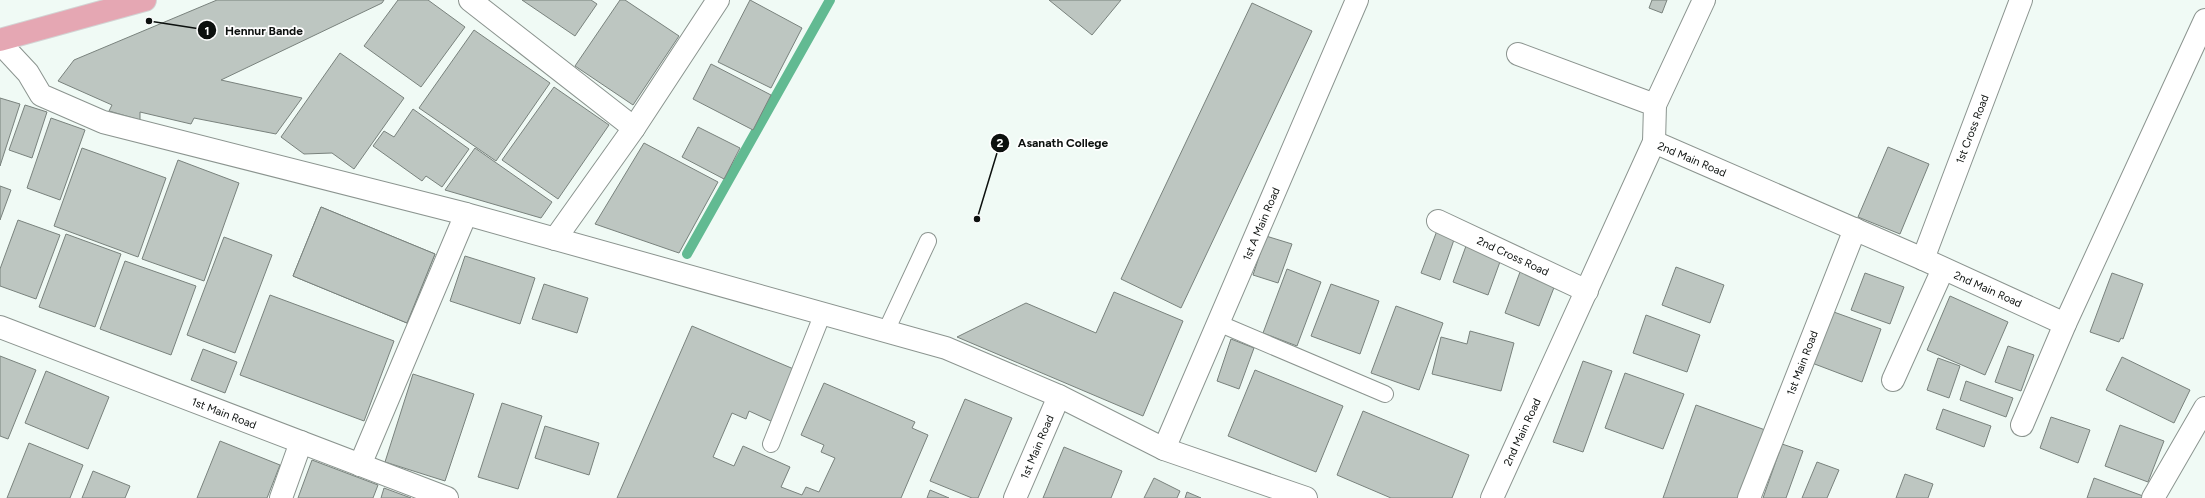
<svg xmlns="http://www.w3.org/2000/svg" width="2205" height="498" font-family="Figtree,sans-serif">
<style>
.lines{fill:none;stroke-linecap:round;stroke-linejoin:round}
.stream{stroke:#62ba92;stroke-width:10}
.building{fill:#bdc6c1;stroke:#79827d}
.service-casing{stroke:#8b948f;stroke-width:18}
.minor-casing{stroke:#8b948f;stroke-width:24}
.primary-casing{stroke:#d3d4d4;stroke-width:24}
.service{stroke:#fff;stroke-width:16}
.minor{stroke:#fff;stroke-width:22}
.primary{stroke:#e5a7b3;stroke-width:22}
.labels{text-anchor:middle;stroke-width:3.5;stroke-linejoin:round;paint-order:stroke}
.street-label{font-size:11px;fill:#0c100e;stroke:#fff}
.leader{fill:none;stroke:#0c100e;stroke-width:1.5}
.callout-dot{fill:#0c100e;stroke:#fff;stroke-width:1.5}
.mark-label{font-size:12px;text-anchor:middle;font-weight:bold;fill:#fff}
.callout-label{font-size:12px;text-anchor:middle;font-weight:bold;fill:#0c100e;stroke:#fff;stroke-width:3.5;stroke-linejoin:round;paint-order:stroke}
</style>
<rect width="100%" height="100%" fill="#f0faf5"/>
<g class="lines">
<path class="stream" d="M 687,254 L 830,0"/>
</g>
<g class="building">
<path d="M 217,0 L 384,0 L 382,3 L 221,80 L 302,98 L 276,134 L 194,118 L 191,124 L 140,112 L 140,120 L 109,111 L 112,105 L 58,81 L 74,60 Z"/>
<path d="M 398,0 L 428,0 L 465,27 L 421,87 L 364,46 Z"/>
<path d="M 522,0 L 591,0 L 597,4 L 575,36 Z"/>
<path d="M 620,0 L 625,0 L 679,36 L 633,105 L 575,66 Z"/>
<path d="M 750,0 L 802,28 L 771,88 L 718,62 Z"/>
<path d="M 1049,0 L 1121,0 L 1092,35 Z"/>
<path d="M 1652,0 L 1667,0 L 1662,13 L 1649,8 Z"/>
<path d="M 1252,3 L 1312,31 L 1181,308 L 1121,279 Z"/>
<path d="M 474,30 L 550,83 L 496,161 L 419,108 Z"/>
<path d="M 340,53 L 404,98 L 354,169 L 332,153 L 304,154 L 281,137 Z"/>
<path d="M 711,64 L 771,95 L 753,130 L 693,99 Z"/>
<path d="M 554,87 L 609,125 L 558,199 L 502,160 Z"/>
<path d="M 0,98 L 20,104 L 0,166 Z"/>
<path d="M 25,105 L 47,112 L 32,158 L 9,150 Z"/>
<path d="M 413,109 L 469,149 L 442,187 L 426,176 L 422,181 L 373,146 L 384,131 L 394,137 Z"/>
<path d="M 51,118 L 85,130 L 60,200 L 27,188 Z"/>
<path d="M 698,127 L 740,148 L 724,179 L 682,157 Z"/>
<path d="M 644,143 L 718,182 L 679,253 L 595,224 Z"/>
<path d="M 1888,147 L 1929,164 L 1900,234 L 1858,217 Z"/>
<path d="M 82,148 L 166,178 L 138,257 L 54,226 Z"/>
<path d="M 475,148 L 552,202 L 541,218 L 445,190 Z"/>
<path d="M 178,160 L 239,183 L 204,281 L 142,259 Z"/>
<path d="M 0,186 L 11,190 L 0,220 Z"/>
<path d="M 321,207 L 435,254 L 407,323 L 293,276 Z"/>
<path d="M 321,207 L 435,254 L 407,323 L 293,276 Z"/>
<path d="M 18,220 L 60,235 L 36,299 L 0,286 L 0,269 Z"/>
<path d="M 1438,228 L 1456,234 L 1440,280 L 1421,273 Z"/>
<path d="M 66,234 L 121,254 L 95,327 L 39,307 Z"/>
<path d="M 1266,236 L 1292,244 L 1278,283 L 1253,275 Z"/>
<path d="M 224,237 L 272,255 L 235,353 L 187,335 Z"/>
<path d="M 1466,246 L 1501,259 L 1488,295 L 1453,282 Z"/>
<path d="M 465,256 L 535,278 L 520,324 L 450,301 Z"/>
<path d="M 125,261 L 196,286 L 171,355 L 100,329 Z"/>
<path d="M 1676,267 L 1724,285 L 1710,323 L 1662,305 Z"/>
<path d="M 1287,269 L 1321,282 L 1297,346 L 1263,333 Z"/>
<path d="M 1520,272 L 1555,285 L 1539,326 L 1505,313 Z"/>
<path d="M 1865,273 L 1904,287 L 1890,324 L 1851,310 Z"/>
<path d="M 2112,273 L 2143,284 L 2123,339 L 2121,338 L 2119,342 L 2090,332 Z"/>
<path d="M 544,284 L 588,298 L 577,333 L 532,319 Z"/>
<path d="M 1331,284 L 1379,301 L 1360,354 L 1311,336 Z"/>
<path d="M 1114,292 L 1183,321 L 1143,416 L 957,337 L 1026,303 L 1096,333 Z"/>
<path d="M 270,295 L 394,341 L 364,421 L 240,375 Z"/>
<path d="M 1950,296 L 2008,322 L 1985,375 L 1927,350 Z"/>
<path d="M 1396,306 L 1443,323 L 1419,390 L 1371,373 Z"/>
<path d="M 1831,311 L 1881,329 L 1862,382 L 1812,363 Z"/>
<path d="M 1646,315 L 1700,335 L 1687,372 L 1633,353 Z"/>
<path d="M 692,326 L 796,370 L 773,422 L 749,411 L 746,419 L 732,413 L 713,457 L 734,466 L 743,446 L 790,467 L 781,487 L 802,495 L 806,487 L 819,492 L 835,458 L 821,452 L 824,445 L 801,435 L 824,383 L 915,422 L 912,428 L 928,435 L 901,498 L 617,498 Z"/>
<path d="M 1470,331 L 1514,343 L 1501,391 L 1432,374 L 1441,337 L 1467,344 Z"/>
<path d="M 1231,339 L 1254,348 L 1239,389 L 1217,381 Z"/>
<path d="M 2008,346 L 2034,355 L 2021,391 L 1995,382 Z"/>
<path d="M 203,349 L 237,362 L 225,393 L 191,380 Z"/>
<path d="M 0,356 L 36,370 L 8,439 L 0,436 Z"/>
<path d="M 2122,357 L 2190,390 L 2174,423 L 2106,390 Z"/>
<path d="M 1938,358 L 1960,366 L 1949,398 L 1927,390 Z"/>
<path d="M 1583,361 L 1612,371 L 1583,452 L 1553,442 Z"/>
<path d="M 1255,370 L 1343,406 L 1316,472 L 1228,436 Z"/>
<path d="M 46,371 L 109,397 L 88,449 L 25,423 Z"/>
<path d="M 1625,373 L 1684,394 L 1663,449 L 1605,428 Z"/>
<path d="M 413,374 L 474,394 L 445,481 L 385,462 Z"/>
<path d="M 1966,381 L 2013,398 L 2006,417 L 1960,400 Z"/>
<path d="M 965,399 L 1012,418 L 978,498 L 972,498 L 930,481 Z"/>
<path d="M 502,403 L 542,416 L 518,489 L 478,477 Z"/>
<path d="M 1696,405 L 1768,431 L 1744,498 L 1663,498 Z"/>
<path d="M 1943,409 L 1991,426 L 1984,447 L 1936,429 Z"/>
<path d="M 1363,411 L 1469,455 L 1452,498 L 1391,498 L 1337,475 Z"/>
<path d="M 2051,417 L 2090,430 L 2078,463 L 2040,448 Z"/>
<path d="M 2120,425 L 2164,441 L 2148,482 L 2105,466 Z"/>
<path d="M 545,426 L 599,443 L 589,475 L 535,458 Z"/>
<path d="M 220,441 L 280,465 L 267,498 L 197,498 Z"/>
<path d="M 29,443 L 83,465 L 70,498 L 7,498 Z"/>
<path d="M 1782,444 L 1803,451 L 1786,498 L 1763,498 Z"/>
<path d="M 1064,447 L 1122,471 L 1111,498 L 1043,498 Z"/>
<path d="M 312,460 L 378,485 L 373,498 L 298,498 Z"/>
<path d="M 1817,462 L 1839,470 L 1827,498 L 1802,498 Z"/>
<path d="M 93,471 L 130,486 L 125,498 L 82,498 Z"/>
<path d="M 1905,474 L 1933,484 L 1928,498 L 1896,498 Z"/>
<path d="M 1154,478 L 1180,491 L 1177,498 L 1144,498 Z"/>
<path d="M 2094,478 L 2143,496 L 2142,498 L 2087,498 Z"/>
<path d="M 384,488 L 411,498 L 381,498 Z"/>
<path d="M 930,490 L 949,498 L 927,498 Z"/>
<path d="M 1187,492 L 1201,498 L 1185,498 Z"/>
</g>
<g class="lines">
<defs>
<g id="service">
<path d="M 1218,323 L 1385,394"/>
<path d="M 886,331 L 928,241"/>
<path d="M 771,444 L 823,313"/>
</g>
<g id="minor">
<path d="M 470,0 L 634,128"/>
<path d="M 0,43 L 28,73 L 41,95 L 103,122 L 466,214 L 946,348 L 1059,396 L 1164,449 L 1306,498"/>
<path d="M 1518,54 L 1655,105 L 1654,142"/>
<path d="M 1655,105 L 1704,0"/>
<path d="M 1438,221 L 1587,291"/>
<path d="M 555,239 L 634,128 L 718,0"/>
<path d="M 1923,259 L 2021,0"/>
<path d="M 0,327 L 447,498"/>
<path d="M 1893,380 L 1943,269"/>
<path d="M 2022,425 L 2065,324 L 2205,20"/>
<path d="M 1164,449 L 1357,0"/>
<path d="M 360,465 L 466,214"/>
<path d="M 281,498 L 301,442"/>
<path d="M 1015,498 L 1059,396"/>
<path d="M 1492,498 L 1654,142 L 1923,259 L 2065,324"/>
<path d="M 1749,498 L 1855,229"/>
<path d="M 2153,498 L 2205,408"/>
</g>
<path id="primary" d="M 0,40 L 145,0"/>
</defs>
<use href="#service" class="service-casing"/>
<use href="#minor" class="minor-casing"/>
<use href="#primary" class="primary-casing"/>
<use href="#service" class="service"/>
<use href="#minor" class="minor"/>
<use href="#primary" class="primary"/>
</g>
<g class="labels">
<g class="street-label">
<text transform="translate(1972 129) rotate(-69)" y="4">1st Cross Road</text>
<text transform="translate(1692 159) rotate(23)" y="4">2nd Main Road</text>
<text transform="translate(1261 224) rotate(-67)" y="4">1st A Main Road</text>
<text transform="translate(1513 256) rotate(25)" y="4">2nd Cross Road</text>
<text transform="translate(1988 289) rotate(24)" y="4">2nd Main Road</text>
<text transform="translate(1802 363) rotate(-69)" y="4">1st Main Road</text>
<text transform="translate(224 413) rotate(21)" y="4">1st Main Road</text>
<text transform="translate(1522 432) rotate(-65)" y="4">2nd Main Road</text>
<text transform="translate(1037 447) rotate(-67)" y="4">1st Main Road</text>
</g>
</g>
<path class="leader" d="M149 21L207 30M977 219L1000 143"/>
<g class="callout-dot">
<circle cx="149" cy="21" r="4"/>
<circle cx="977" cy="219" r="4"/>
<circle cx="207" cy="30" r="10"/>
<circle cx="1000" cy="143" r="10"/>
</g>
<g class="mark-label">
<text x="207" y="35">1</text>
<text x="1000" y="147">2</text>
</g>
<g class="callout-label">
<text x="264" y="35">Hennur Bande</text>
<text x="1063" y="147">Asanath College</text>
</g>
</svg>
